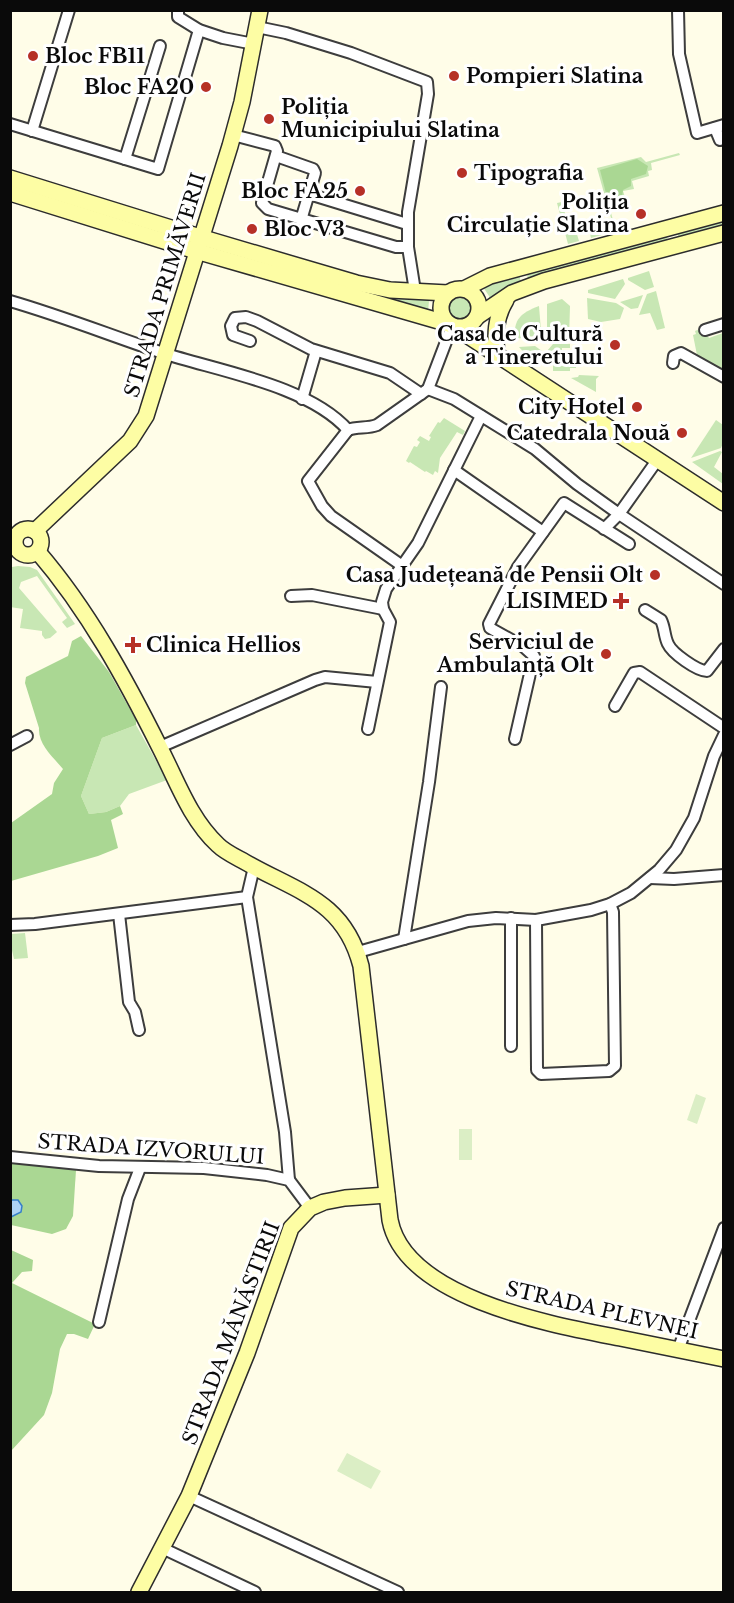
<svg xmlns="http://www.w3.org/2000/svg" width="734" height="1603" font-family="'Libre Baskerville',serif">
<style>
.green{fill:#c8e7b4}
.forest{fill:#aad793}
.pitch{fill:#dbeec5}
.water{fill:#aed2f4;stroke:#377fc9;stroke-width:1.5}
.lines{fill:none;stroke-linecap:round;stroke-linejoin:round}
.street-casing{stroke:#3d3d3d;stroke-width:14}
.secondary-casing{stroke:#2c2c2c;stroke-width:18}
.street{stroke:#fff;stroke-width:10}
.secondary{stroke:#fdfda4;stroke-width:15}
.poi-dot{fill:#b63027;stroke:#fff;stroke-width:2}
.labels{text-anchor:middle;stroke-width:6;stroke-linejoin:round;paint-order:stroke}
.poi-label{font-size:20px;font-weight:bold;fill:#0a0a0a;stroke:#fff;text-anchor:end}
.street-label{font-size:20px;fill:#0a0a0a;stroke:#fff}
</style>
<rect width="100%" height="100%" fill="#fffde8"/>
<g class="green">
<path d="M 679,153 L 680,155 L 651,163 L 652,170 L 648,171 L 649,176 L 632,181 L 634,189 L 623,191 L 625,197 L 608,202 L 616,231 L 591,238 L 589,229 L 591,223 L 611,218 L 597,168 L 641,157 L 646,162 Z"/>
<path d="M 562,202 L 570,232 L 576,231 L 579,241 L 568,244 L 557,203 Z"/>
<path d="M 723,220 L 723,229 L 679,240 L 677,232 Z"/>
<path d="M 666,233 L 668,241 L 528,283 L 527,271 Z"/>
<path d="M 649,271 L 654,287 L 645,290 L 628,280 L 628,278 Z"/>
<path d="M 519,274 L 522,286 L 491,303 L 489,296 L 481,284 Z"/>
<path d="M 623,279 L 625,284 L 615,299 L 588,293 L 588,290 Z"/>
<path d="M 388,291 L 433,294 L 429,301 L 428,312 L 386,304 Z"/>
<path d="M 656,291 L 665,328 L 657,330 L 650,313 L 639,315 L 647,294 Z"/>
<circle cx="460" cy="308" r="15"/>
<path d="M 643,295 L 638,308 L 631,309 L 620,302 Z"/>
<path d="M 587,298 L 616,303 L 624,308 L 620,319 L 601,322 L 588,319 Z"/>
<path d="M 562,299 L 570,306 L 569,339 L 553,339 L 547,332 L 547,304 Z"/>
<path d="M 539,306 L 541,331 L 535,336 L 515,339 C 513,319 521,313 539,306 Z"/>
<path d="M 702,328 L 709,338 L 723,333 L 723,371 L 697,355 L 693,335 L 696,334 L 695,331 Z"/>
<path d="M 553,344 L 570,344 L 570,348 L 562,348 L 562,353 L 556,354 L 556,356 L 547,356 L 547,351 Z"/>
<path d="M 535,346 L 542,351 L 541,357 L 527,356 L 519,347 Z"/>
<path d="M 553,363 L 576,363 L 576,368 L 570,368 L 570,371 L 553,371 Z"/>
<path d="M 579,375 L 599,376 L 596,379 L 596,392 L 571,378 L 578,377 Z"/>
<path d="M 444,418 L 465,431 L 463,435 L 457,432 L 440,458 L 438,473 L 435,471 L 433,475 L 426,471 L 425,472 L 410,462 L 409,463 L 406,461 L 414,446 L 417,447 L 420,442 L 417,440 L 420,436 L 429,441 L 431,437 L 429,436 L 438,422 L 440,423 Z"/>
<path d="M 716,420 L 723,425 L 723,443 L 721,448 L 691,458 Z"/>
<path d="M 720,451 L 722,452 L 714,467 L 723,474 L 723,484 L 692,462 Z"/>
<path d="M 18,566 L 30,567 L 37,570 L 75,624 L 67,628 L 62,622 L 67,618 L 37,576 L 21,582 L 19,588 L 57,632 L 50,638 L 45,639 L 42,635 L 42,631 L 20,628 L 23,609 L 10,607 L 11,571 L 12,567 Z"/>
<path d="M 136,725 L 167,780 L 129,794 L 120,806 L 106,812 L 89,814 L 81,796 L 102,738 Z"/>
<path d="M 25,933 L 28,958 L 14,959 L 11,946 L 11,934 Z"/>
</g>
<g class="forest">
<path d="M 637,159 L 648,166 L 646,174 L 631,179 L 631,186 L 623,190 L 622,197 L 608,201 L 600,170 Z"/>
<path d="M 81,636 L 109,672 L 136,720 L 136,725 L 102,738 L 81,796 L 89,814 L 106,812 L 120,806 L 123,814 L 111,820 L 118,848 L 98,856 L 11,881 L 11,823 L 52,794 L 54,783 L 63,769 C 53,757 38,745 39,728 L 25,683 L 26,677 L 68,656 L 72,641 Z"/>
<path d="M 26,1163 L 76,1170 L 73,1216 L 66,1229 L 52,1234 L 11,1225 L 10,1164 Z"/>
<path d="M 11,1250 L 33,1260 L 32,1271 L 22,1272 L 12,1283 L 95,1324 L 88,1339 L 74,1334 L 67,1334 L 60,1349 L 52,1393 L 44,1415 L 11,1451 Z"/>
</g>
<g class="pitch">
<path d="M 696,1094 L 706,1098 L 697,1124 L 687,1120 Z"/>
<rect x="459" y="1129" width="13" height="31"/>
<path d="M 347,1453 L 381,1471 L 371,1489 L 337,1471 Z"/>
</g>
<path class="water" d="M 11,1200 L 18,1200 L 22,1206 L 21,1212 L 11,1217 Z"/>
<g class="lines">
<defs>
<g id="street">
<path d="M 178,10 L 178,17 L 199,30 L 223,38 L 254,44"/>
<path d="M 678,10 L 679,54 L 697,133 L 724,125"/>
<path d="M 257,27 L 286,33 L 351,53 L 427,82 L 428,94 L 408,212 L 408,247 L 415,291"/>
<path d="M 10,124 L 158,169 L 199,30"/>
<path d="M 715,128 L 720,140"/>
<path d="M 32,131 L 69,10"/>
<path d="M 233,135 L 275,146 L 277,151 L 262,203 L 268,209 L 396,247 L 408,247"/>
<path d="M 276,156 L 313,169 L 315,173 L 301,220"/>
<path d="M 125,159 L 160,46"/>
<path d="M 309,194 L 407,224"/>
<path d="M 10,301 C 62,316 112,336 163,353 C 218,371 308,385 348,430"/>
<path d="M 705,330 L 724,324"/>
<path d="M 250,341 L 233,335 L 231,326 L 235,318 L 246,317 L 257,321 L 311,349 L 390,373 L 421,394"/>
<path d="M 673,363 L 674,356 L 681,353 L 724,377"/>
<path d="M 428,389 L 454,399 L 535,449 L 577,484 L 619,514 L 724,584"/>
<path d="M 302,399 L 316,351"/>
<path d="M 348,430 L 308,481 L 322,506 L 331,516 L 401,565"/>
<path d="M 348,430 C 357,426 367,429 377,425 L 428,389 L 452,326"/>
<path d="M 454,470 L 543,532"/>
<path d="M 604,529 L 619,514 L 658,459"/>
<path d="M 291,596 L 312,595 L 383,609"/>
<path d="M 645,610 L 661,620 C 665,628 664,636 668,644 C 672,653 697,671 707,671 L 724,649"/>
<path d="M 615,706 L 634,673 L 640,672 L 724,728"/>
<path d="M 368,729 L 390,622 L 383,609 L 382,602 L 386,589 L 418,543 L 481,416"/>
<path d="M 515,739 L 534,656 L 524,647 L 490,628 L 489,624 L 518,567 L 564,503 L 629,544"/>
<path d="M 10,745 L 27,736"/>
<path d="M 160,747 L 315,680 L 325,677 L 377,682"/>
<path d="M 254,867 L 247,897 L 285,1132 L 289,1180"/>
<path d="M 650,878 L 674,879 L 724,875"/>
<path d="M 119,914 L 129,1002 L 135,1012 L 139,1030"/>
<path d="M 536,920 L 537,1070 L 541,1074 L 609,1071 L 615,1066 L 613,912 L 610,904"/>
<path d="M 10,925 L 35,924 L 247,897"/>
<path d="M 404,939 L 429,782 L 441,687"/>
<path d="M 358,952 L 468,921 L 496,918 L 536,920 L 591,910 L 610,904 L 631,893 L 659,870 L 676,850 L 694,818 L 714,756 L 724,735"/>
<path d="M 511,1046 L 511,918"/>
<path d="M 10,1157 L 99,1166 L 204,1168 L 267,1175 L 289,1180 L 310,1208"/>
<path d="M 99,1322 L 128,1199 L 140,1168"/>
<path d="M 678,1350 L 724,1228"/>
<path d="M 189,1496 L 398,1592"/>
<path d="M 162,1548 L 255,1592"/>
</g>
<g id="secondary">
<path d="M 10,178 L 200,237 L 356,283 L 390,290 L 448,293"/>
<path d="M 10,193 L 196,251 L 449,324"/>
<circle cx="460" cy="308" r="19"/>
<path d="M 464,289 L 490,276 L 724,213"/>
<path d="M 478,316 L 512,293 L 544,281 L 724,233"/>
<path d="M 456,328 L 724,503"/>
<path d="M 497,355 C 495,335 495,318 506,300"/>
<circle cx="28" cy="542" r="13"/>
<path d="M 35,531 L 130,441 L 146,416 L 230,146 L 242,102 L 260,10"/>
<path d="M 38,552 C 88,610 126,680 160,748 C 177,781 190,819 218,845 C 225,852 236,857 245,862 C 297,892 344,900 361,966 L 390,1220 C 405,1299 554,1325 620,1338 C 654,1345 689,1352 724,1359"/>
<path d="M 139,1592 L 189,1496 L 247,1353 L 291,1228 L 310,1208 L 324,1202 L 345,1198 L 387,1195"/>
</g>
</defs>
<use href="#street" class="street-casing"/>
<use href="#secondary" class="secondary-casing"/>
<use href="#street" class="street"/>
<use href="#secondary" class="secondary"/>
</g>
<g class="poi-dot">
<circle cx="33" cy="56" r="6"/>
<circle cx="454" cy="76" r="6"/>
<circle cx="206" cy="87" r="6"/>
<circle cx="269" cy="119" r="6"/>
<circle cx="462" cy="173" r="6"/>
<circle cx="360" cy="191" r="6"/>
<circle cx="641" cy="214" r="6"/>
<circle cx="252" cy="229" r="6"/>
<circle cx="615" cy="345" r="6"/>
<circle cx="637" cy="407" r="6"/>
<circle cx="682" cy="433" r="6"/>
<circle cx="655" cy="575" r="6"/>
<path d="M618 592h6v6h6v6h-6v6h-6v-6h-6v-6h6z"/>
<path d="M130 636h6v6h6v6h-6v6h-6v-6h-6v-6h6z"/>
<circle cx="606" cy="654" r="6"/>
</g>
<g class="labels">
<g class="poi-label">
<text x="45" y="63" text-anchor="start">Bloc FB11</text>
<text x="466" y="83" text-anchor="start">Pompieri Slatina</text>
<text x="194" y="94">Bloc FA20</text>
<text x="281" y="114" text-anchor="start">Poliția<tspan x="281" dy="23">Municipiului Slatina</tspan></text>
<text x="474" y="180" text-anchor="start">Tipografia</text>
<text x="348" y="198">Bloc FA25</text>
<text x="629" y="209">Poliția<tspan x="629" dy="23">Circulație Slatina</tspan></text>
<text x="264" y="236" text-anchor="start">Bloc V3</text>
<text x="603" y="341">Casa de Cultură<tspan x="603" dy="23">a Tineretului</tspan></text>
<text x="625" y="414">City Hotel</text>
<text x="670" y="440">Catedrala Nouă</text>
<text x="643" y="582">Casa Județeană de Pensii Olt</text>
<text x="608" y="608">LISIMED</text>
<text x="594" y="649">Serviciul de<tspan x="594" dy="23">Ambulanță Olt</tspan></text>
<text x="146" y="652" text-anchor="start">Clinica Hellios</text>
</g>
<g class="street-label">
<text transform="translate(165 285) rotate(-73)" y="7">STRADA PRIMĂVERII</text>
<text transform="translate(151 1149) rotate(4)" y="7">STRADA IZVORULUI</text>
<text transform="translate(602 1310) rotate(13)" y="7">STRADA PLEVNEI</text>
<text transform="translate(231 1333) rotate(-69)" y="7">STRADA MĂNĂSTIRII</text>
</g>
</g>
<rect width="734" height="1603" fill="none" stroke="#0a0a0a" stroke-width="24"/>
</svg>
